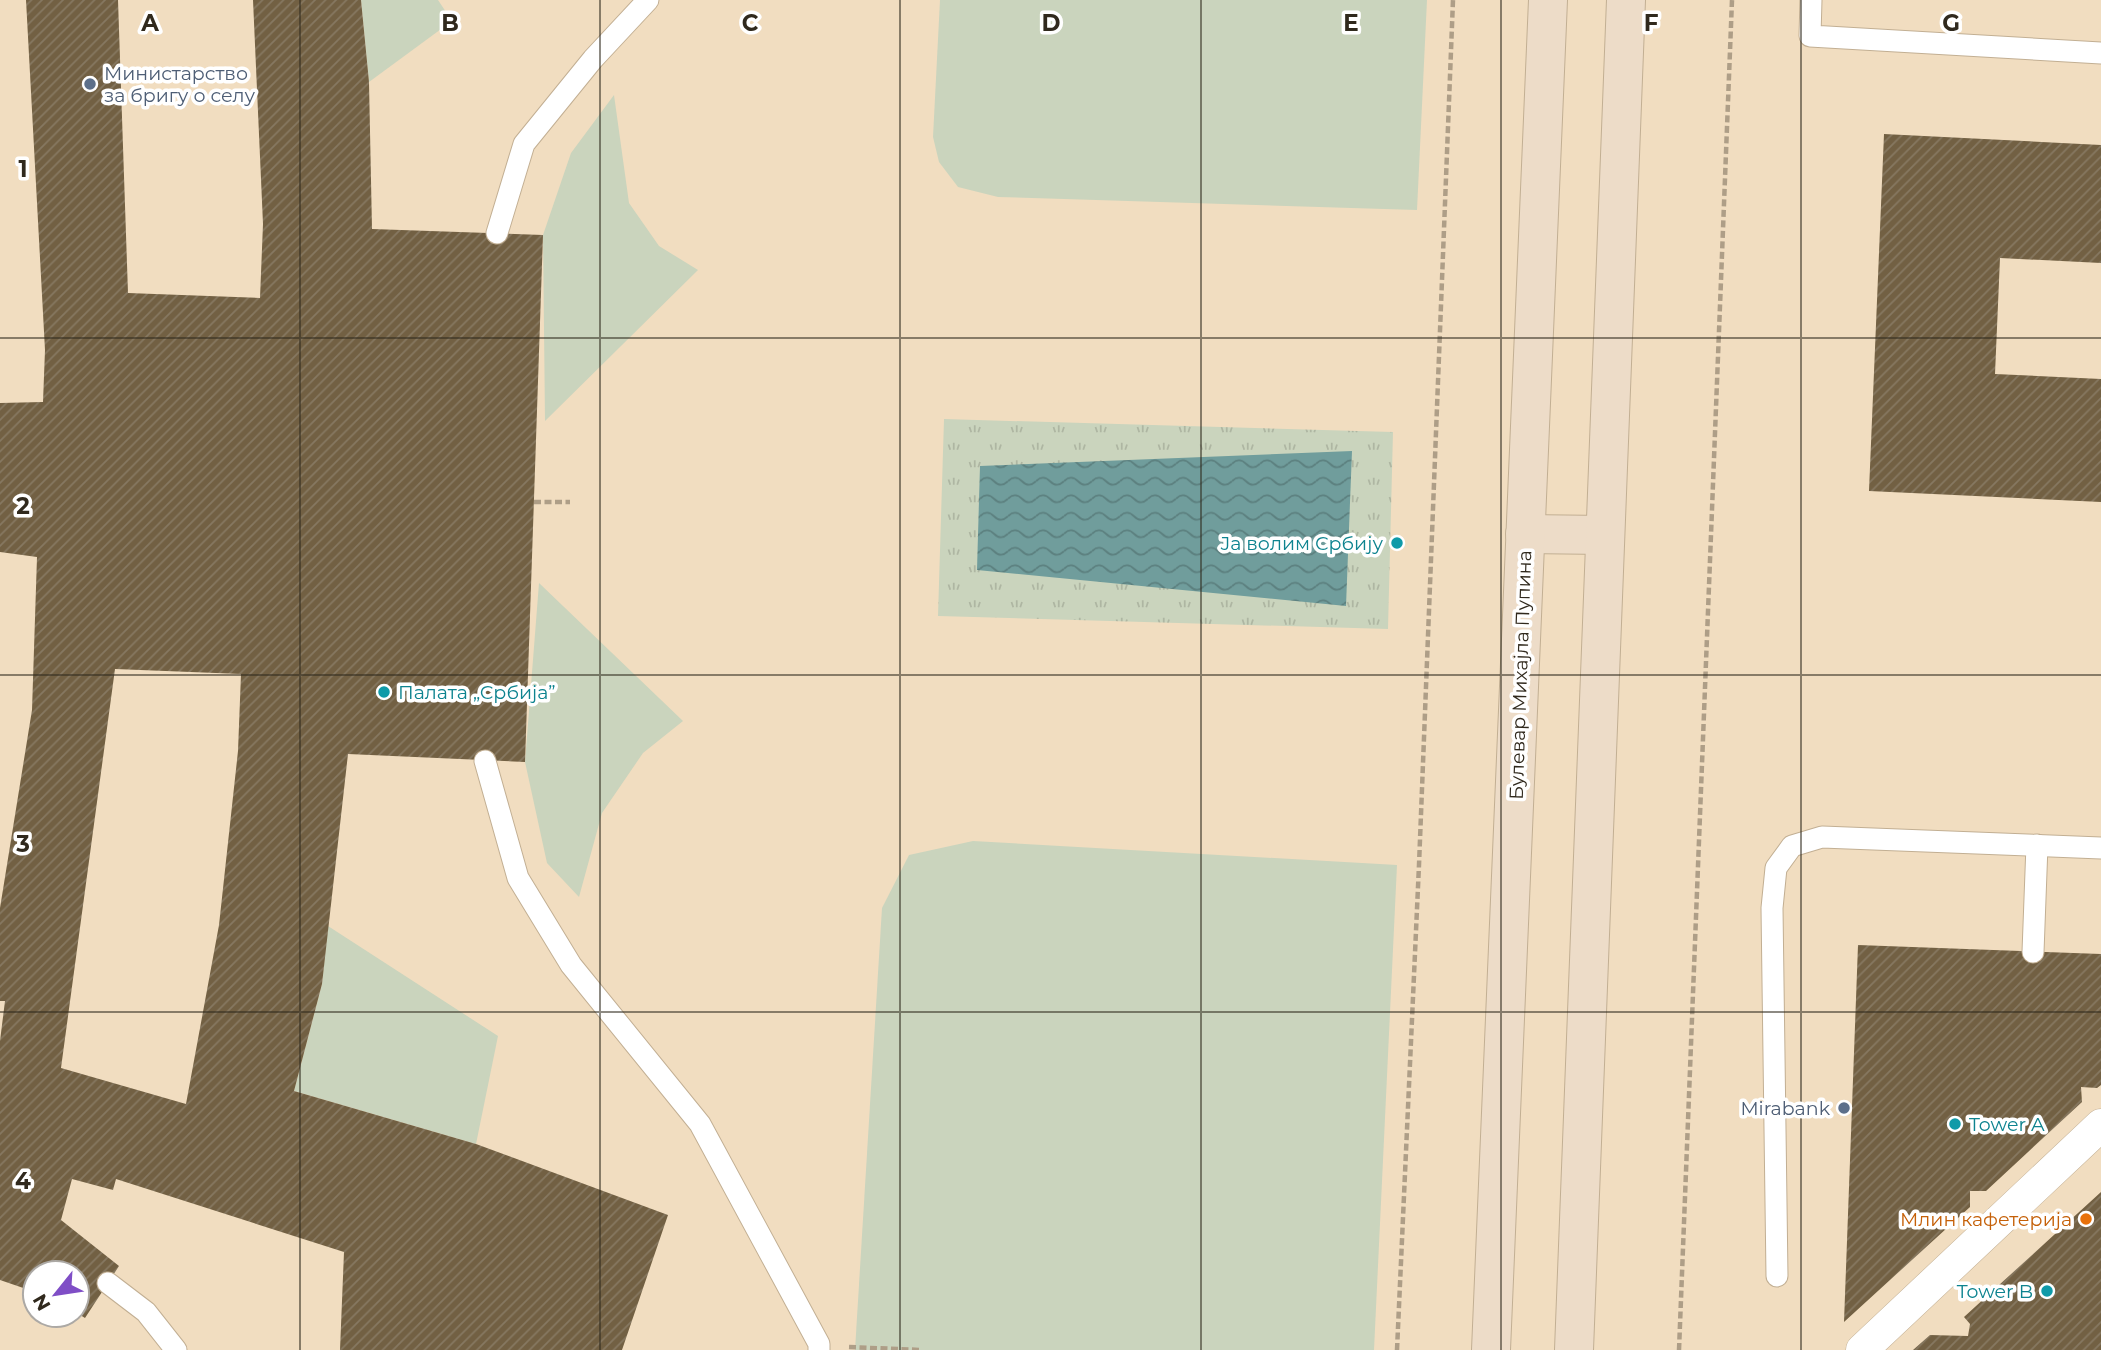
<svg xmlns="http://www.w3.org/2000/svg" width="2101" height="1350" font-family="Montserrat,sans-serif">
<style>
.grass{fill:url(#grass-tufts)}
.green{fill:#cad4bd}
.water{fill:url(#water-waves)}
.building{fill:url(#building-hatch);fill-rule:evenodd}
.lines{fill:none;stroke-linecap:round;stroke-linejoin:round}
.service-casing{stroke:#c2af93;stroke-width:23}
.pedestrian-casing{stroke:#c2af93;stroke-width:33}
.secondary-casing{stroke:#c2af93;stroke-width:40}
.path{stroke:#ae9e87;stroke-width:4.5;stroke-dasharray:7 3.5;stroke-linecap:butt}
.service{stroke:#fff;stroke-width:21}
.pedestrian{stroke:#fff;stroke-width:32}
.secondary{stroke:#eddcc8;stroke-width:38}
.grid{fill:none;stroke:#30291d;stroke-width:2;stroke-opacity:0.55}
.service-dot{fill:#5c6f8a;stroke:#fff;stroke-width:2.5}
.culture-dot{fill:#0f9aa8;stroke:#fff;stroke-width:2.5}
.food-dot{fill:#e8710a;stroke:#fff;stroke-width:2.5}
.labels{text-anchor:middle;stroke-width:7;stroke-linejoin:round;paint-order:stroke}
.service-label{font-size:19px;fill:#4e5e75;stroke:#fff;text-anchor:start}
.culture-label{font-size:19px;fill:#0d838f;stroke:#fff;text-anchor:end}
.street-label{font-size:19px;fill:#30291d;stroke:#fff}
.food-label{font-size:19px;fill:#c56008;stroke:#fff;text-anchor:end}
.grid-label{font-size:23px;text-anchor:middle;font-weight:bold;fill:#30291d;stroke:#fff;stroke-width:7;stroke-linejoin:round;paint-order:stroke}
</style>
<defs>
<pattern id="grass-tufts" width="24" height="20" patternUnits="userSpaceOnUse" patternTransform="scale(1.75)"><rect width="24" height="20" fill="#cad4bd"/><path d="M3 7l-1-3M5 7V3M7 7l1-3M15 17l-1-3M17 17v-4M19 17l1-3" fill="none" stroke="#aeb6a2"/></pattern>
<pattern id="water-waves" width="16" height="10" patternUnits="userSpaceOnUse" patternTransform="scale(1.75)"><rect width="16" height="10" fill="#709d9c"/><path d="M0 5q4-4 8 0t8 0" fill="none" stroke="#5c807f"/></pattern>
<pattern id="building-hatch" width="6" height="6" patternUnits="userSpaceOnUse" patternTransform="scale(1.75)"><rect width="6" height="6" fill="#726043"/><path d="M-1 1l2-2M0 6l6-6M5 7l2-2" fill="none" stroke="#867861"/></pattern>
</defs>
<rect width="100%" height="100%" fill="#f1ddc0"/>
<path class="grass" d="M 944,419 L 1393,432 L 1388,629 L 938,616 Z"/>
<g class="green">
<path d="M 361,0 L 438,0 L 452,21 L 369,82 Z"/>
<path d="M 940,0 L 1427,0 L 1417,210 L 998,197 L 958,187 L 939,162 L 933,137 Z"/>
<path d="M 614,95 L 629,203 L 659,246 L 698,270 L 545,421 L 543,235 L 571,153 Z"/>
<path d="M 539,583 L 683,721 L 643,753 L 602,813 L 579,897 L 547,863 L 525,762 Z"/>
<path d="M 973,841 L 1397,865 L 1374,1350 L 855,1350 L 882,908 L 909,855 Z"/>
<path d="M 328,926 L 498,1036 L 476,1144 L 294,1091 L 322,984 Z"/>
</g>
<path class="water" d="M 1352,451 L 1346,606 L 977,570 L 980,466 Z"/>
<g class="building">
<path d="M 26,0 L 118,0 L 128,293 L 260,298 L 263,224 L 253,0 L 361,0 L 369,82 L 372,229 L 543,235 L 525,762 L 348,754 L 322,984 L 294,1091 L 476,1144 L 668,1215 L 622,1350 L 340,1350 L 344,1252 L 116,1179 L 113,1190 L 72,1179 L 61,1220 L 119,1266 L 85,1318 L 77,1313 L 77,1273 L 35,1273 L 35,1292 L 0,1280 L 0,1041 L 5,1001 L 0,1001 L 0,908 L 32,710 L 37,557 L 0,552 L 0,403 L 43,402 L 45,350 ZM 115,669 L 241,674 L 238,751 L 219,925 L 186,1104 L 61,1068 Z"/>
<path d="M 1884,134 L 2101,145 L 2101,263 L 2000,258 L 1995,374 L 2101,379 L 2101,502 L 1869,491 Z"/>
<path d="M 1858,945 L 2101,954 L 2101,1085 L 2097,1088 L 2081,1087 L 2082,1102 L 1986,1191 L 1970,1191 L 1970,1207 L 1844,1322 Z"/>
<path d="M 2101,1192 L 2101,1350 L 1913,1350 L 1930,1335 L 1968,1336 L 1970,1324 L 1964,1317 Z"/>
</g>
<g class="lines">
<defs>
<g id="service">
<path d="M 1811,0 L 1810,36 L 2101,53"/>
<path d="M 497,233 L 524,144 L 593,59 L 648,0"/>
<path d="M 485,761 L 518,878 L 571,965 L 700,1124 L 819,1344 L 819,1350"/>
<path d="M 2033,952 L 2037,845"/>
<path d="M 1777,1276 L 1772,908 L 1776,868 L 1792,846 L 1822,837 L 2101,848"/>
<path d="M 108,1283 L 146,1312 L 176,1350"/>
</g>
<path id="pedestrian" d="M 1862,1350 L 2101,1125"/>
<g id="secondary">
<path d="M 1525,534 L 1605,535"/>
<path d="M 1491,1350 L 1548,0"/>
<path d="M 1574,1350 L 1626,0"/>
</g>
</defs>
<use href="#service" class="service-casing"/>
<use href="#pedestrian" class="pedestrian-casing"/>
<use href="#secondary" class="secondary-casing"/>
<g class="path">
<path d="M 534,502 L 570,502"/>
<path d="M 849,1347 L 921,1350"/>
<path d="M 1397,1350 L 1419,865 L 1453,0"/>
<path d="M 1679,1350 L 1732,0"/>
</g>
<use href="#service" class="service"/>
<use href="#pedestrian" class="pedestrian"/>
<use href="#secondary" class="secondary"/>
</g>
<path class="grid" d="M 300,0 L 300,1350M 600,0 L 600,1350M 900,0 L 900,1350M 1201,0 L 1201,1350M 1501,0 L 1501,1350M 1801,0 L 1801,1350M 0,338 L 2101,338M 0,675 L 2101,675M 0,1012 L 2101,1012"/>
<g class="service-dot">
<circle cx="90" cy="84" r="7"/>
<circle cx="1844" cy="1108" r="7"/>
</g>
<g class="culture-dot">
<circle cx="1397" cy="543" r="7"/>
<circle cx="384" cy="692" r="7"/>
<circle cx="1955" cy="1124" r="7"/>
<circle cx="2047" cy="1291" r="7"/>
</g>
<circle class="food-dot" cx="2086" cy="1219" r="7"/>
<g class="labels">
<g class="service-label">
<text x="104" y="80">Министарство<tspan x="104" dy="22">за бригу о селу</tspan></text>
<text x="1830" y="1115" text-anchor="end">Mirabank</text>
</g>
<g class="culture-label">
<text x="1383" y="550">Ја волим Србију</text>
<text x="398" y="699" text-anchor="start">Палата „Србија”</text>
<text x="1969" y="1131" text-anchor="start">Tower A</text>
<text x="2033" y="1298">Tower B</text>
</g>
<g class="street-label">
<text transform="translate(1520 675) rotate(-88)" y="7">Булевар Михајла Пупина</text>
</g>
<g class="food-label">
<text x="2072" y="1226">Млин кафетерија</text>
</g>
</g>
<g class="grid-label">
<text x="150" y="31">A</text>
<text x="450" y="31">B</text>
<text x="750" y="31">C</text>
<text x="1051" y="31">D</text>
<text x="1351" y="31">E</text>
<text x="1651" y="31">F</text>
<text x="1951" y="31">G</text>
<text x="23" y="177">1</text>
<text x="23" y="514">2</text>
<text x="23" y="852">3</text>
<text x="23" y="1189">4</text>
</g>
<g transform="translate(56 1294) rotate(240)"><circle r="33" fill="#ffffff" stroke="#aca9a5" stroke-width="2"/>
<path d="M0-5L12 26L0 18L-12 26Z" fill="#7f4ec6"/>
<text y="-10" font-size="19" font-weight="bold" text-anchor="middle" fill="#30291d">N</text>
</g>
</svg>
